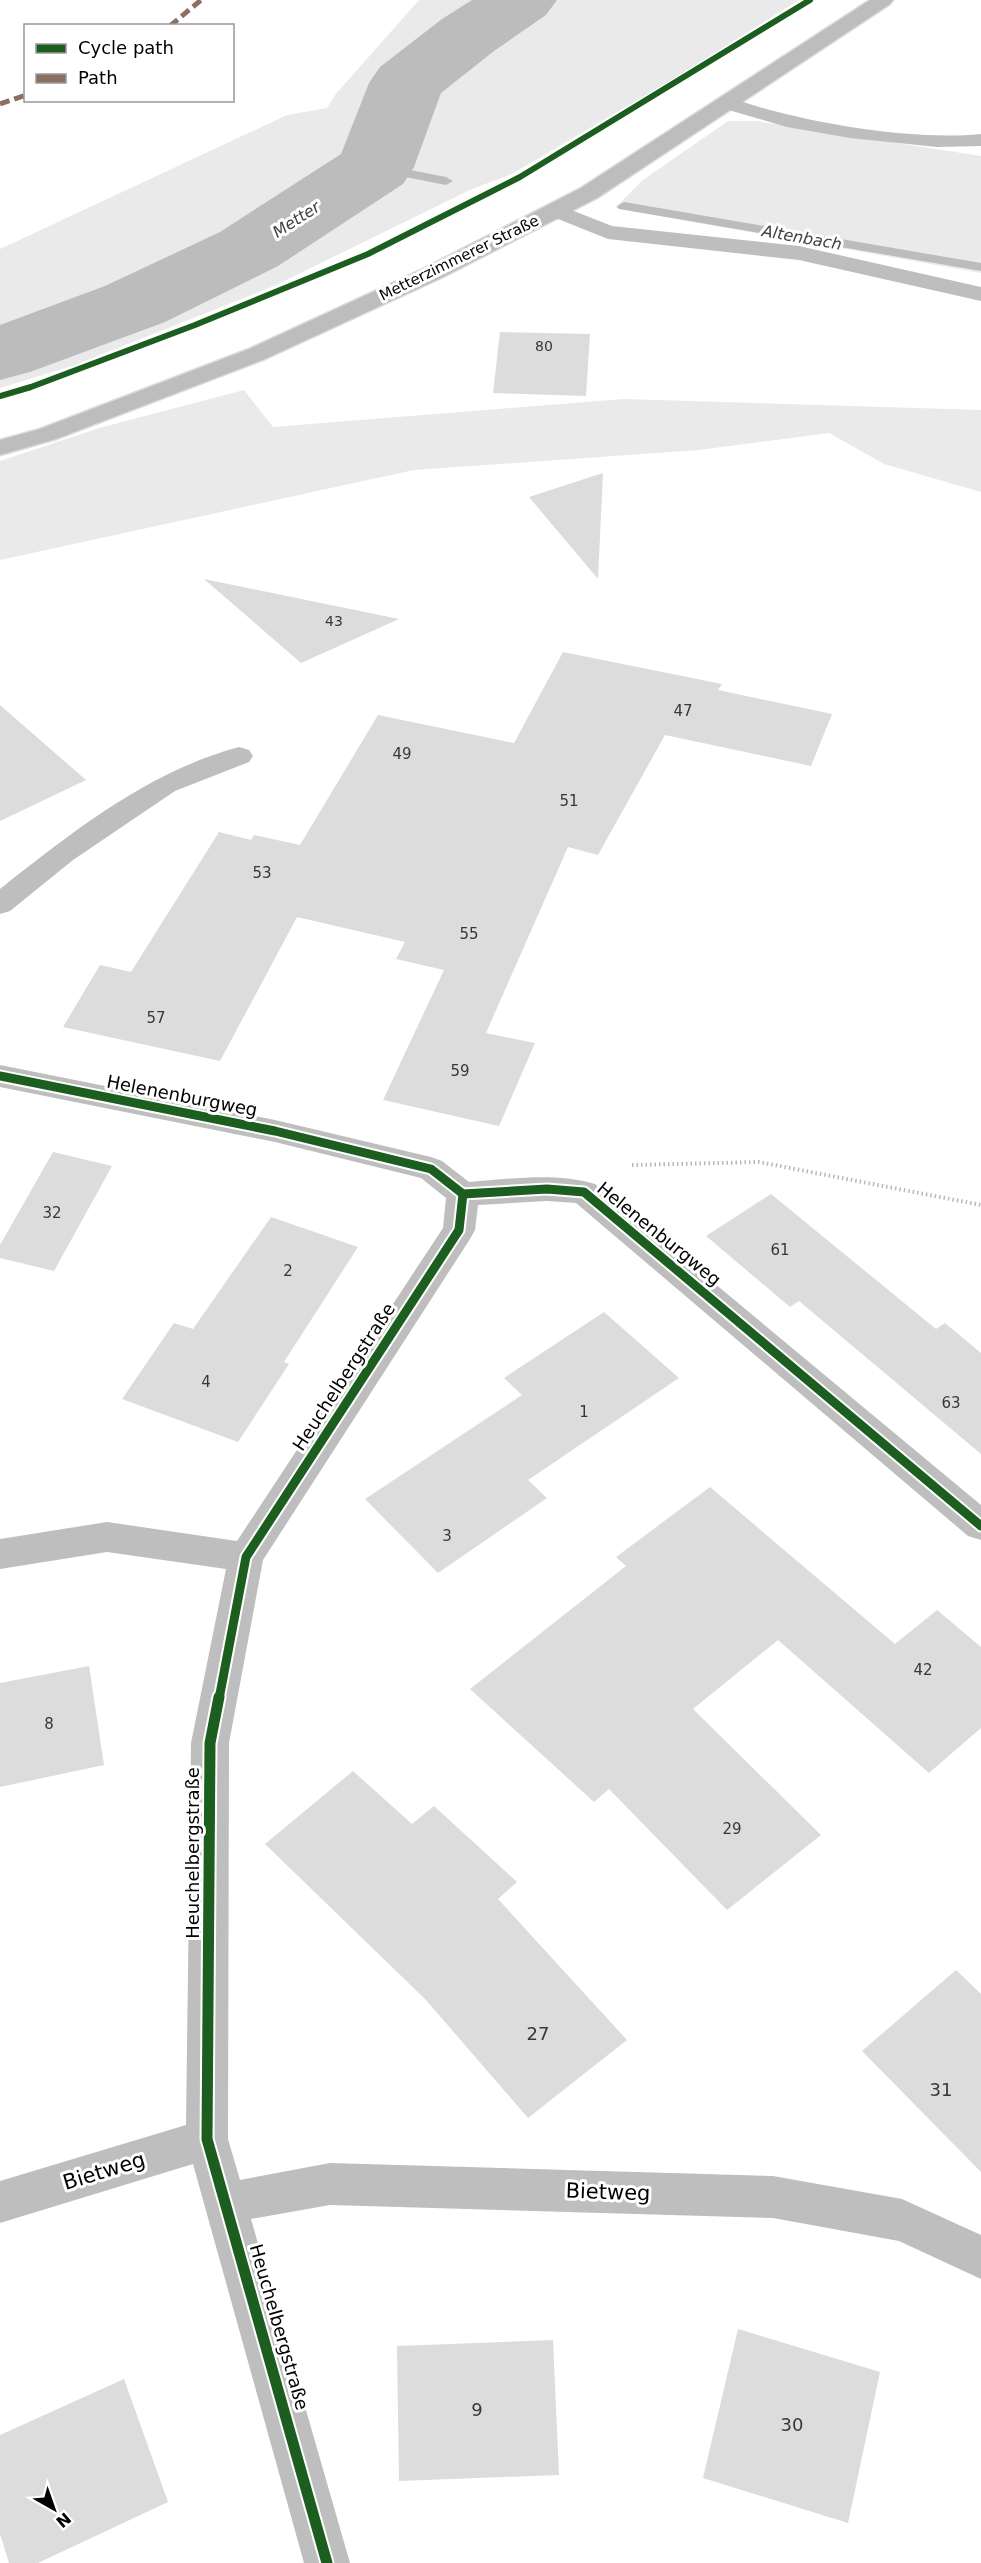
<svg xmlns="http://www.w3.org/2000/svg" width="981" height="2563" font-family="'DejaVu Sans',sans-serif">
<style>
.green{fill:#eaeaea}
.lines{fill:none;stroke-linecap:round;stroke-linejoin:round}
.stream{fill:#bcbcbc;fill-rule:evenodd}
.river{fill:#bcbcbc;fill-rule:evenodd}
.building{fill:#dcdcdc}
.major-casing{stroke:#dbdbdb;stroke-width:3}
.path{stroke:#b8b8b8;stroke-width:4;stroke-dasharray:1.5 3;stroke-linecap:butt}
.minor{fill:#bebebe;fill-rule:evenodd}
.major{fill:#bdbdbd;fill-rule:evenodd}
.quiet{stroke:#8d6e63;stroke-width:5;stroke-dasharray:10 5;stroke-linecap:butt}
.cycleway-far2-casing{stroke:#fff;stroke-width:8}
.cycleway-far1-casing{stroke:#fff;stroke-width:13}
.cycleway-casing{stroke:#fff;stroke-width:15}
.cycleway-far2{stroke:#1b5e20;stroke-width:6}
.cycleway-far1{stroke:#1b5e20;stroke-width:9}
.cycleway{stroke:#1b5e20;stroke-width:11}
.labels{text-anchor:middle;stroke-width:6;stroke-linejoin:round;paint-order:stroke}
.far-number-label{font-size:14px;fill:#373737}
.far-street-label{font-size:15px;fill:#000;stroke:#fff}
.number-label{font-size:15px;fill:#373737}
.far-water-label{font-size:16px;font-style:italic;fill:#404040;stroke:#fff}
.street-label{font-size:18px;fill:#000;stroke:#fff}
.near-number-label{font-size:18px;fill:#373737}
.near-street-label{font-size:21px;fill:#000;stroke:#fff}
</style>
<rect width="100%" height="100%" fill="#fff"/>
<g class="green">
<path d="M 419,0 L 799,0 L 668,82 L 512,174 L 472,189 L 274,286 L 75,365 L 0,388 L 0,249 L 287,115 L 327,108 L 335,95 Z"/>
<path d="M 728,121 L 756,121 L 981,156 L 981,273 L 615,208 L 643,180 Z"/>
<path d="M 244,390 L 273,427 L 624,399 L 981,410 L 981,492 L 884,464 L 829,433 L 699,450 L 414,470 L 0,560 L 0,461 L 99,428 Z"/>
</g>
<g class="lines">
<g class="stream">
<path d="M 375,163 L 446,177 L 453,181 L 446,185 L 370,170 L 368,167 Z"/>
<path d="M 624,202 L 981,263 L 981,271 L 619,209 L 617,206 Z"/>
</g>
<path class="river" d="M 472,0 L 557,0 L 546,15 L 494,51 L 441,93 L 414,167 L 403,184 L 278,266 L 165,322 L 30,372 L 0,380 L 0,325 L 105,286 L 220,232 L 341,154 L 369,83 L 380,67 L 442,19 Z"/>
</g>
<g class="building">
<path d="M 500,332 L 590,334 L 586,396 L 493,393 Z"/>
<path d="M 603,473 L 598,579 L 529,497 Z"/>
<path d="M 204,579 L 399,619 L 301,663 Z"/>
<path d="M 563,652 L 722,684 L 718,690 L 832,714 L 811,766 L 665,735 L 598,855 L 568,847 L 486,1033 L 535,1043 L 499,1126 L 383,1100 L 444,970 L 396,959 L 405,942 L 297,917 L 220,1061 L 63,1027 L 100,965 L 131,972 L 219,832 L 251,840 L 254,835 L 300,845 L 378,715 L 514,743 Z"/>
<path d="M 0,705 L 86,780 L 0,821 Z"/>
<path d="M 53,1152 L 112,1166 L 54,1271 L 0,1258 L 0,1245 Z"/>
<path d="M 771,1194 L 936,1329 L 945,1323 L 981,1353 L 981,1454 L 799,1301 L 790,1307 L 706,1236 Z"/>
<path d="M 271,1217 L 358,1247 L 284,1362 L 289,1364 L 238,1442 L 122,1399 L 174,1323 L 193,1329 Z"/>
<path d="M 604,1312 L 679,1378 L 528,1480 L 547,1498 L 438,1573 L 365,1499 L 522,1395 L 504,1378 Z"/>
<path d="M 710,1487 L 895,1644 L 937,1610 L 981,1647 L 981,1728 L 929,1773 L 778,1640 L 693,1709 L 821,1835 L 727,1910 L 609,1789 L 594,1802 L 470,1689 L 626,1566 L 616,1557 Z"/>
<path d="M 89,1666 L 104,1765 L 0,1787 L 0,1683 Z"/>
<path d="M 353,1771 L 412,1824 L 434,1806 L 517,1882 L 498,1899 L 627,2040 L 528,2118 L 426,2000 L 265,1844 Z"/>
<path d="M 956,1970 L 981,1994 L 981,2172 L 862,2051 Z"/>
<path d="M 738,2329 L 880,2372 L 848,2523 L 703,2478 Z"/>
<path d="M 553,2340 L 559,2475 L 399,2481 L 397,2346 Z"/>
<path d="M 124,2379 L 168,2502 L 38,2563 L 9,2563 L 0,2534 L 0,2435 Z"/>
</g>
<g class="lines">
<defs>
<path id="major" d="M 870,0 L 893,0 L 890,4 L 597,198 L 443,277 L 265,359 L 56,439 L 0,455 L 0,440 L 40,429 L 249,349 L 427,267 L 581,188 Z"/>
</defs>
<use href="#major" class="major-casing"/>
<path class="path" d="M 632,1165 L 759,1162 L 981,1205"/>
<g class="minor">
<path d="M 725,97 C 742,101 757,107 774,111 C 835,127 919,140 981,134 L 981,146 L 937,147 L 850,138 L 787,127 L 718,107 L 715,103 L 718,99 Z"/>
<path d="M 556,204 L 612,226 L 799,246 L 981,287 L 981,301 L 799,260 L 608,239 L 548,215 L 545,210 L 548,205 Z"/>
<path d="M 239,747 L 249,750 L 253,756 L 249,762 L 175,791 L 73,860 L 10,911 L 0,914 L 0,889 C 72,832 149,771 239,747 Z"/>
<path d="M 0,1065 L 275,1120 L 431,1157 L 442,1161 L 469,1182 C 510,1179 556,1172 595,1184 L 981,1505 L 981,1540 L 968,1536 L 576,1203 L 547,1201 L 478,1205 L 475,1230 L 470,1239 L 263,1560 L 229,1743 L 228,2139 L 240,2180 L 330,2163 L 773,2176 L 902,2199 L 981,2235 L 981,2279 L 899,2241 L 773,2218 L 330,2205 L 251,2219 L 350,2563 L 304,2563 L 193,2164 L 0,2223 L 0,2181 L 186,2125 L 191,1743 L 226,1569 L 107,1552 L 0,1569 L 0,1539 L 107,1522 L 237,1541 L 443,1228 L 446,1198 L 421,1178 L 275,1142 L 0,1087 Z"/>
</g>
<use href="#major" class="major"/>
<g class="quiet">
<path d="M 170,26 L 201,0"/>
<path d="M 0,104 L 26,95"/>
</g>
<defs>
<path id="cycleway-far2" d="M 0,396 L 31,387 L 195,325 L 368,254 L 520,177 L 810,0"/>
<g id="cycleway-far1">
<path d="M 0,1076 L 275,1131 L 431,1169 L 463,1194 L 547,1189 L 584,1192 L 981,1526"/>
<path d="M 219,1699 L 246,1557 L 459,1230 L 463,1194"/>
</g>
<path id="cycleway" d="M 219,1697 L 210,1743 L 207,2139 L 327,2563"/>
</defs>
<use href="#cycleway-far2" class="cycleway-far2-casing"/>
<use href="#cycleway-far1" class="cycleway-far1-casing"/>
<use href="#cycleway" class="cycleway-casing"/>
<use href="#cycleway-far2" class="cycleway-far2"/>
<use href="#cycleway-far1" class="cycleway-far1"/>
<use href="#cycleway" class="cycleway"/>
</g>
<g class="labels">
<g class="far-number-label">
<text x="544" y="351">80</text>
<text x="334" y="626">43</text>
</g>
<g class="far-street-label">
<text transform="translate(459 258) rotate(-26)" y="5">Metterzimmerer Straße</text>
</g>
<g class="number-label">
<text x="683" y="716">47</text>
<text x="402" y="759">49</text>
<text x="569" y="806">51</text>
<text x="262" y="878">53</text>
<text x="469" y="939">55</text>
<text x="156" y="1023">57</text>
<text x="460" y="1076">59</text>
<text x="52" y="1218">32</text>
<text x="780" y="1255">61</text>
<text x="288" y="1276">2</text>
<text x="206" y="1387">4</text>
<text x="951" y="1408">63</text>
<text x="584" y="1417">1</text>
<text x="447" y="1541">3</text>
<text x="923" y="1675">42</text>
<text x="49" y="1729">8</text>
<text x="732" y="1834">29</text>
</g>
<g class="far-water-label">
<text transform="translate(296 219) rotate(-33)" y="6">Metter</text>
<text transform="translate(802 237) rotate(10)" y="6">Altenbach</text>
</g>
<g class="street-label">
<text transform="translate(182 1096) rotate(11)" y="6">Helenenburgweg</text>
<text transform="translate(659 1234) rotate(39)" y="6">Helenenburgweg</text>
<text transform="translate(344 1377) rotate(-57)" y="6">Heuchelbergstraße</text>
<text transform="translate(193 1853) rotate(-90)" y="6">Heuchelbergstraße</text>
<text transform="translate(279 2327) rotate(74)" y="6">Heuchelbergstraße</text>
</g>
<g class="near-number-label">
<text x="538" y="2040">27</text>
<text x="941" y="2096">31</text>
<text x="477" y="2416">9</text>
<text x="792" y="2431">30</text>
</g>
<g class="near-street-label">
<text transform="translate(104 2171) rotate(-17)" y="7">Bietweg</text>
<text transform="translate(608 2192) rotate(2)" y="7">Bietweg</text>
</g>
</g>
<rect x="24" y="24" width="210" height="78" fill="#ffffff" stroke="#999999" stroke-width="1.5"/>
<rect x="36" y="44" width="30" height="9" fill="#1b5e20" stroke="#999999" stroke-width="1.5"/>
<text x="78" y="54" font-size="18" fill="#000000">Cycle path</text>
<rect x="36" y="74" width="30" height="9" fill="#8d6e63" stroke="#999999" stroke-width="1.5"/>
<text x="78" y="84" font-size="18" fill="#000000">Path</text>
<g transform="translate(54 2509) rotate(140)" stroke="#ffffff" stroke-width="4.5" paint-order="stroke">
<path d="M0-4.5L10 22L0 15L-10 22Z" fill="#000000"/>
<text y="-9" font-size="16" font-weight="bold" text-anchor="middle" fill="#000000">N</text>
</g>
</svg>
